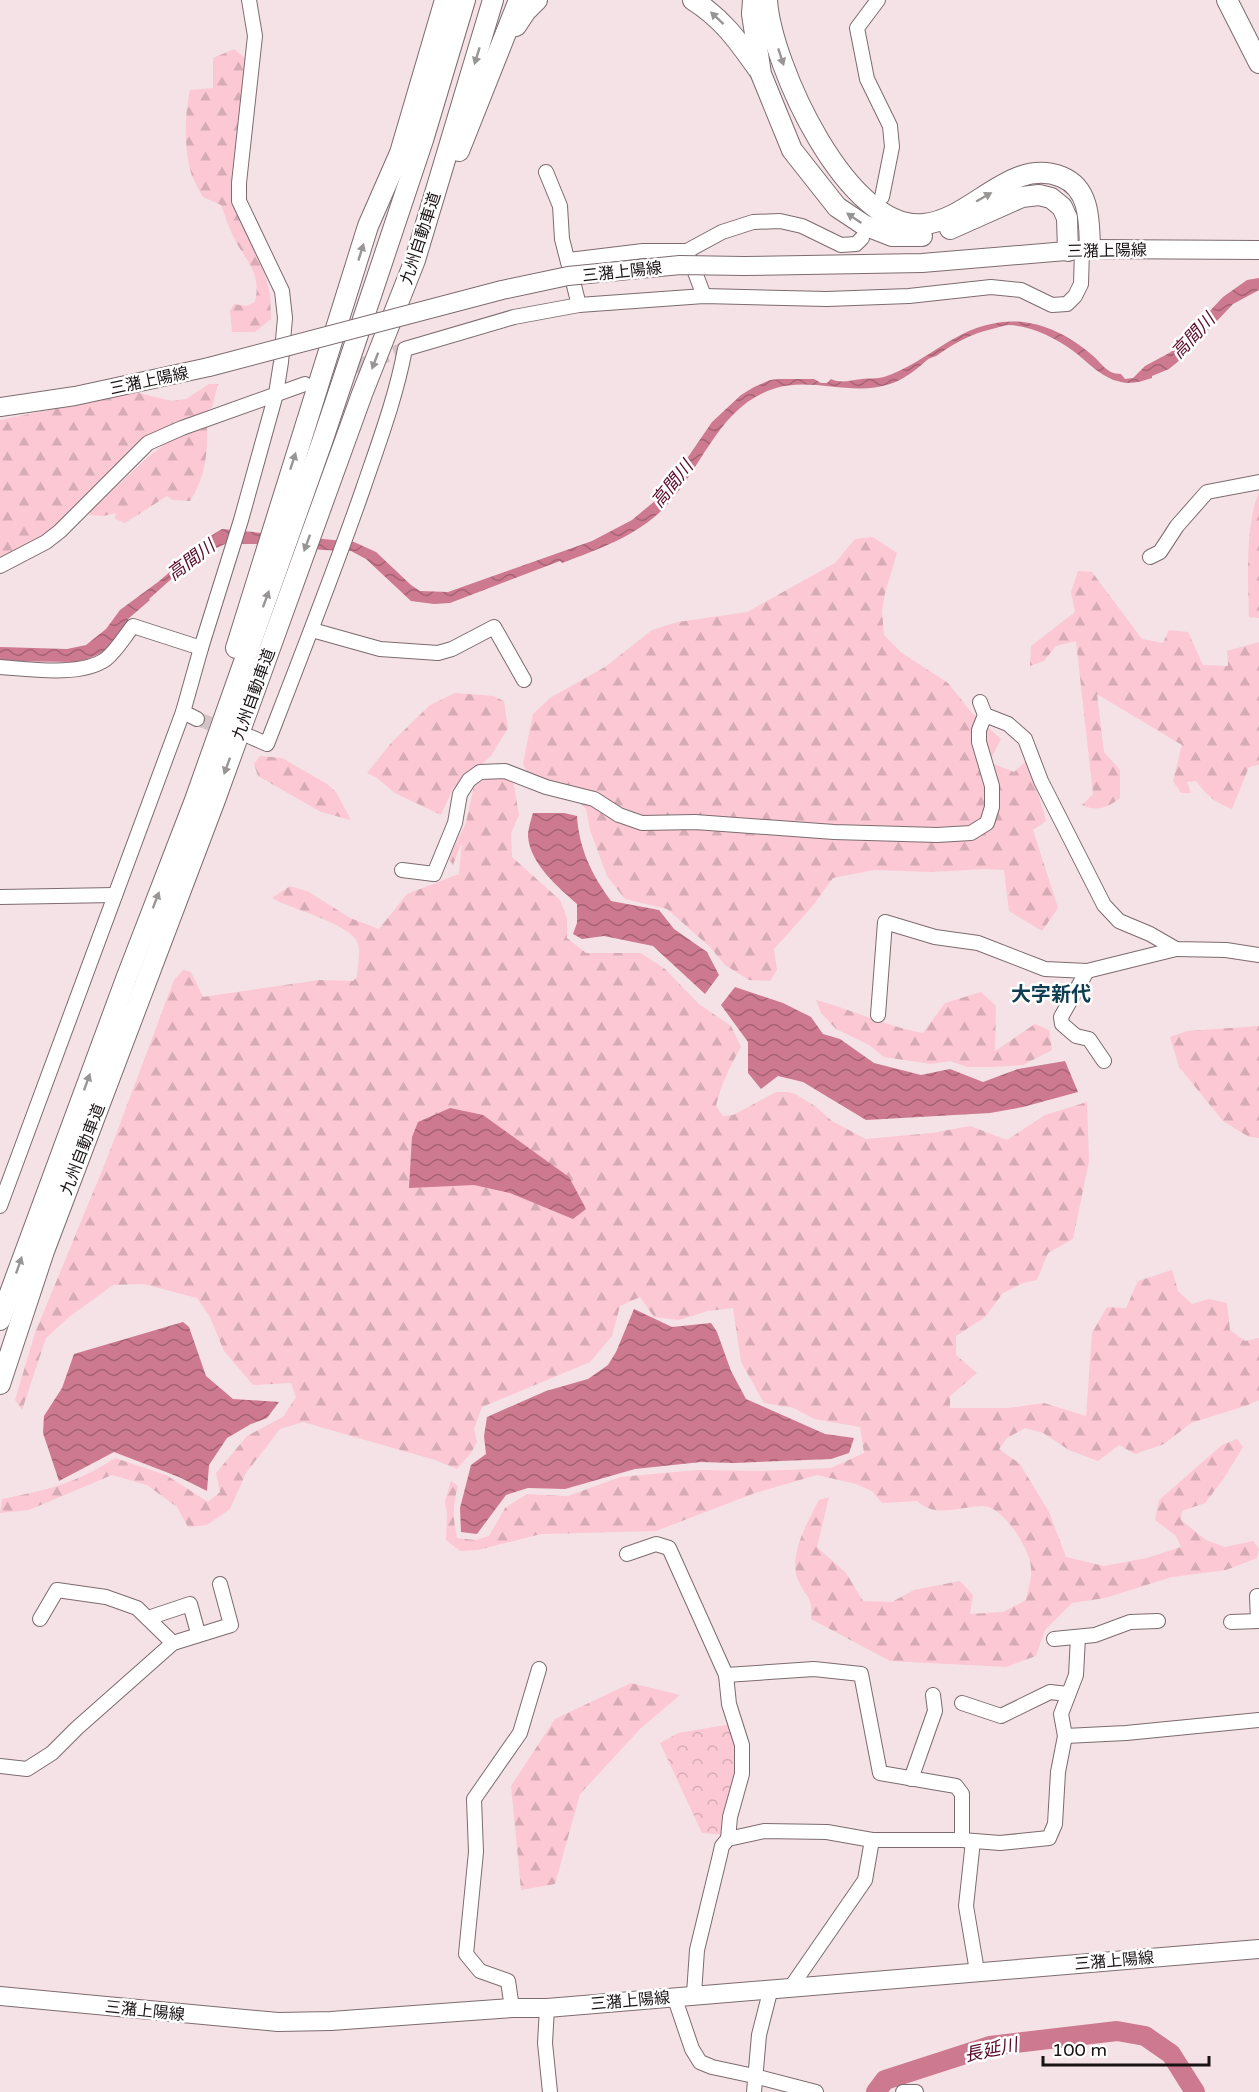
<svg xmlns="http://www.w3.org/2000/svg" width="1259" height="2092" font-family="'Varela Round','Noto Sans JP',sans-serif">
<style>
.forest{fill:url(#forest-firs)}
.park{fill:url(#park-crowns)}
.water{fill:url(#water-waves)}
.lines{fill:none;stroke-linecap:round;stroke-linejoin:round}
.river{stroke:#cd798f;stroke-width:20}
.minor-tunnel{stroke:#d4c3c6;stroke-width:14;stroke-dasharray:14 7;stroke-linecap:butt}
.minor-casing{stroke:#7c6b6f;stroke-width:16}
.major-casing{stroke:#7c6b6f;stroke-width:20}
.highway-casing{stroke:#7c6b6f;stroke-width:22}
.minor{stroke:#fff;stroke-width:14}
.major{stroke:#fff;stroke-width:18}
.highway{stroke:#fff;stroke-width:20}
.major-bridge-casing{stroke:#7c6b6f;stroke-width:20;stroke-linecap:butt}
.major-bridge{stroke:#fff;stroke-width:18}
.oneway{fill:#989595}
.labels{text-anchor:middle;stroke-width:5;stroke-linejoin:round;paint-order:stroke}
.street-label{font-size:16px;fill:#191314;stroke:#fff}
.water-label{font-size:18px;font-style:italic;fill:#580b2a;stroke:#fff}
.quarter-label{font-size:20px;font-weight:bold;fill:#0f3d52;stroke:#fff}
</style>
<defs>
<pattern id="forest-firs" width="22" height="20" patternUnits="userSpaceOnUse" patternTransform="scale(1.5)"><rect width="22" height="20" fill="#fbc8d4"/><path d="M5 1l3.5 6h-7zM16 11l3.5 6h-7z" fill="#d7abb5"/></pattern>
<pattern id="park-crowns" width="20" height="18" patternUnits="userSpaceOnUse" patternTransform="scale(1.5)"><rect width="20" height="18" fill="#fbc8d4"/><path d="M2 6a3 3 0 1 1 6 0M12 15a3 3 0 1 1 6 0" fill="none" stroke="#d7abb5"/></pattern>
<pattern id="water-waves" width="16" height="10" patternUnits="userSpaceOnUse" patternTransform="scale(1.5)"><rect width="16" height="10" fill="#cd798f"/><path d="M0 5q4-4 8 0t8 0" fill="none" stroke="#a66274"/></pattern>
</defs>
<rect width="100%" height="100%" fill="#f5e2e6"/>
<g class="forest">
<path d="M 234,49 L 245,58 L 234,189 L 259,252 L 270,294 L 271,319 L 255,332 L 232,332 L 230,311 L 234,304 L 246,306 L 255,302 C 262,271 245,261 233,236 C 228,226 225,215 221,205 L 203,197 C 199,190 195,183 192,176 C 184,150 184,116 190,90 L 213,88 L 213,58 Z"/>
<path d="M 209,384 L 218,384 L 212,407 L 196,419 L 147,437 L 49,534 L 0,560 L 0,420 L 135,392 L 171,401 L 186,399 Z"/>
<path d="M 207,427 C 208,454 205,478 190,501 L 172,500 L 167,496 L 125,523 L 115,519 L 116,513 L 103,516 L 89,515 L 91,510 L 148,457 L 169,441 Z"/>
<path d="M 1259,492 L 1259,618 L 1249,617 C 1248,582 1245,524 1259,492 Z"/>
<path d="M 873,537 L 897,553 L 885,593 L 882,612 L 884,635 L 902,653 L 948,683 L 971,712 L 1001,739 L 989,762 L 1014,772 L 1028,759 L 1046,821 L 1033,830 L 1058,908 L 1042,931 L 1009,911 L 1004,870 L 985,869 L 932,872 L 874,870 L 833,878 L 811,908 L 774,949 L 777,970 L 770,981 L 749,980 L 725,965 L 710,947 L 667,909 L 625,899 L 607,876 L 590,830 L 586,809 L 569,792 L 536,791 L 523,764 L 533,714 L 550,698 L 605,667 L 652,630 L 678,622 L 747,612 L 835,563 L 855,539 Z"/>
<path d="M 1078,571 L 1092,572 L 1142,639 L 1163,643 L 1169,630 L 1188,632 L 1203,665 L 1228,666 L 1227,651 L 1259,642 L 1259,765 L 1249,767 L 1232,809 C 1216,803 1206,795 1196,781 L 1187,782 L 1191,793 L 1181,793 L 1173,781 L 1182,745 L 1097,694 L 1104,752 L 1120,770 L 1120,798 C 1107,808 1097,812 1082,805 L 1093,794 L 1076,641 L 1056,646 L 1044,661 L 1030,666 L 1031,646 L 1075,612 L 1071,592 Z"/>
<path d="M 455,693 L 493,696 L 504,701 L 508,728 L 491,756 L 453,788 L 441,815 L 395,793 L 377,778 L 367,773 L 391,743 L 430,705 Z"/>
<path d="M 260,756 L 282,758 L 327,784 L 336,792 L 351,820 L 321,812 L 258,776 L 254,764 Z"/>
<path d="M 489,777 L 513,780 L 519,815 L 511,833 L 512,857 L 560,900 L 567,918 L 567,938 L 586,953 L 641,953 L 665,969 L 699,1004 L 731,1026 L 741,1047 C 730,1066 721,1084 716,1106 L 723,1116 L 733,1115 L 776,1092 L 787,1092 L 795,1094 L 815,1106 L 832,1121 L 866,1139 L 932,1133 L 970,1126 L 1007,1140 L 1045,1115 L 1087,1102 L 1089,1161 L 1073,1239 L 1048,1253 L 1037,1280 L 1023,1283 L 1003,1293 L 985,1317 L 956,1336 L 956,1355 L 977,1373 L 950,1396 L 950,1408 L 1008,1408 L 1044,1403 L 1086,1416 L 1092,1333 L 1107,1307 L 1126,1308 L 1138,1281 L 1172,1270 L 1178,1291 L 1192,1304 L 1209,1299 L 1227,1303 L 1230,1330 L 1245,1341 L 1259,1338 L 1259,1400 L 1248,1405 L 1191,1423 L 1164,1444 L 1135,1454 L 1119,1445 L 1098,1461 L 1069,1450 L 1043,1433 L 1025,1428 L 1007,1438 L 999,1449 L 1020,1464 L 1049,1512 L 1066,1557 L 1104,1566 L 1147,1558 L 1181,1547 L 1176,1536 L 1155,1520 L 1159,1500 L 1222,1445 L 1237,1439 L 1243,1447 L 1222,1481 L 1205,1503 L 1182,1511 L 1181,1520 L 1206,1540 L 1225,1547 L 1253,1541 L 1259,1549 L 1257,1558 L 1226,1570 L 1172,1577 L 1105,1598 L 1072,1603 L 1045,1630 L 1036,1656 L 1006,1667 L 890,1661 L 811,1619 C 813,1595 807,1600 798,1580 C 788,1555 808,1521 819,1500 L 829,1497 L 817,1547 L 846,1573 L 863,1601 L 892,1602 L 914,1590 L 960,1581 L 973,1595 L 970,1614 L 1003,1612 L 1026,1600 C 1028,1590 1032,1578 1031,1568 C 1031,1550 1003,1506 983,1506 C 961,1506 936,1519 917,1501 L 882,1503 L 872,1491 L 856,1484 L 817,1475 L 755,1493 L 656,1531 L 541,1534 L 478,1550 L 460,1551 L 446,1540 L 447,1514 L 445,1501 L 451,1481 L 458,1486 C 452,1506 453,1518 457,1538 L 475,1540 L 489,1536 L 505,1508 L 527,1494 L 568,1496 L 620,1477 L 697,1470 L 760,1471 L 831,1468 L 864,1453 L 860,1427 L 814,1419 L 794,1408 L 764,1403 L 741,1362 L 733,1308 L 708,1311 L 679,1320 L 654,1317 L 640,1297 L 620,1306 L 612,1336 L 590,1362 L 482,1407 L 474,1429 L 477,1442 L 471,1453 L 457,1469 L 435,1460 L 303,1422 L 280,1429 L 246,1473 L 230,1509 L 207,1525 L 188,1527 L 177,1507 L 147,1485 L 112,1475 L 29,1510 L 0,1513 L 2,1499 C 47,1490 75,1484 115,1458 L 166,1475 L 208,1502 L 220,1492 L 216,1473 L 247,1436 L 283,1417 L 296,1397 L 291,1383 L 253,1385 L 224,1351 L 210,1317 L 197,1298 L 144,1284 L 113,1285 L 69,1317 L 46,1338 L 22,1410 L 15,1400 L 35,1333 L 106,1161 L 174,980 L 183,970 L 191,972 L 203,997 L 319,980 L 353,981 L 357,977 C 357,967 361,953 358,944 C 353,924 290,909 272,898 L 290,886 L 309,892 L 350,918 L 379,929 L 407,894 L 459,874 L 462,842 L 453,865 L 448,858 L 466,823 L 474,786 Z"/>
<path d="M 981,992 L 996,1006 L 995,1051 L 1035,1024 L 1049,1030 L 1052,1050 L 1023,1065 L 993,1067 L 967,1067 L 950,1061 L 931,1064 L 884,1057 L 869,1045 L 836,1029 L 821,1013 L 816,1000 C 853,1010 885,1026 923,1033 L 945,1003 Z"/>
<path d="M 1259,1026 L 1259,1138 L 1249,1137 L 1223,1121 L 1179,1067 L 1170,1037 L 1187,1031 Z"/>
<path d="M 631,1683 L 680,1695 L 641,1728 L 580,1794 L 555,1884 L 521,1890 L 511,1786 L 555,1719 Z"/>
</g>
<path class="park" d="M 732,1724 L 738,1751 L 734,1794 L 726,1835 L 702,1833 L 660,1743 L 678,1733 Z"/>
<g class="water">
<path d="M 1259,278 L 1259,290 L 1233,304 L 1181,359 L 1169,369 L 1152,376 L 1152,378 C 1142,381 1131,385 1121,382 C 1101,378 1087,361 1072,350 C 1054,337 1031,326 1009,325 C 1004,325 997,328 992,329 C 971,334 956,342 939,354 C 936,357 931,357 927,360 C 916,370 903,380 890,384 C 851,397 811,376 773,389 C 718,407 702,469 665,507 C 637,536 599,549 562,563 L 560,561 L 450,603 L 434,604 L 411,601 L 366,559 L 351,551 L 323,550 L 265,544 L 225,544 L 208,552 L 202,559 L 197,556 L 149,599 L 150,600 L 128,619 L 129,624 C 112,646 105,655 76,662 L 0,661 L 0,647 L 67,649 L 86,645 L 106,629 L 120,610 L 158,582 L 198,548 L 196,545 L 222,529 L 354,542 L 376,552 L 411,585 L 420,591 L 448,592 L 592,541 L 632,520 L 662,495 L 712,422 L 741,395 L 754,387 L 770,380 L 779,379 L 814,379 L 821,383 L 827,383 L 831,379 C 842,384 850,380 862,379 C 869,378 877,379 884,377 C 922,365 951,332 991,324 C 1029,315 1064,331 1092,355 C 1102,363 1106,374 1121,374 L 1125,379 L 1133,378 L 1145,366 L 1171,352 L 1223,297 L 1247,280 Z"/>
<path d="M 533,813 L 564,813 L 577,816 C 579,849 592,875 611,901 L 659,910 L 674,929 L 707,952 L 719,975 L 705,994 L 653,946 L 604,936 L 582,939 L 573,934 L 577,923 L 577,904 C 558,887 530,864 528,836 C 528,829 531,820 533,813 Z"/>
<path d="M 735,987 L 783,1003 L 811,1017 L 823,1034 L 840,1039 L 874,1063 L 921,1075 L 950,1069 L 983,1082 L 1018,1069 L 1065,1061 L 1078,1092 L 1023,1107 L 990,1113 L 866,1120 L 803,1082 L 778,1076 L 761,1089 L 748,1073 L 748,1042 L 721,1005 Z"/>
<path d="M 450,1108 L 483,1115 L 569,1177 L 586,1209 L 573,1219 L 510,1193 L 474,1185 L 409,1188 L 412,1137 L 418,1122 Z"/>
<path d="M 634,1309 L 672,1327 L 711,1323 L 717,1332 L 731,1371 L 746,1399 L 825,1434 L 854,1438 L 849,1453 L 831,1459 L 734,1463 L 701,1462 L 635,1469 L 565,1489 L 528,1488 L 506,1495 L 477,1534 L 461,1532 L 460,1508 L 471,1465 L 486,1454 L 484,1436 L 487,1417 L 546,1391 L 588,1379 L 608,1365 L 616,1352 Z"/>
<path d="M 183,1322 L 189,1327 L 206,1376 L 233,1399 L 279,1402 L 267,1418 L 251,1424 L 227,1438 L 209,1465 L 207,1491 L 179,1477 L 114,1452 L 59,1481 L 43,1433 L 44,1416 L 62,1388 L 74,1354 Z"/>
</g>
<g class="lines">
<path class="river" d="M 876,2092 L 885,2080 L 990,2046 L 1117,2031 L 1145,2036 L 1171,2054 L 1195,2092"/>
<g class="minor-tunnel">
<path d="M 315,381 L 405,349"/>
<path d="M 197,719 L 229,730"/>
</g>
<defs>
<g id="minor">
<path d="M 878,0 L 857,28 L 867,79 L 890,126 L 892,147 L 882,197"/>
<path d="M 546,172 L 560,206 L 562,239 L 579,305"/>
<path d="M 690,259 L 704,296"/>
<path d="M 569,260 L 643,251 L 687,251 L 722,232 L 753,222 L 780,221 L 802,226 L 841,245 L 856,244 L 862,238"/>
<path d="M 1150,557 L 1160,552 L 1177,526 L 1207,492 L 1259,482"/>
<path d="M 0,566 L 46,542 L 60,531 L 148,443 L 182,428 L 305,384"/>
<path d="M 312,630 L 380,649 L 438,653 L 452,649 L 494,627 L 524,680"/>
<path d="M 0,667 C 29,669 81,677 106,659 C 116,651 125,636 133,626 L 201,648"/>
<path d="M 183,712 L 197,719"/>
<path d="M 985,715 L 1008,724 L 1025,739 L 1041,781 L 1104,905 L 1119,921 L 1150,934 L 1176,949 L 1226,950 L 1259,955"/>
<path d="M 251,737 L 267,744 C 300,659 333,575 363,489 C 379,442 396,397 405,349 L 514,317 L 579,305 L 704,296 L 827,299 L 909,296 L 991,287 L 1021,290 L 1052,305 L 1067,304 L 1075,296 L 1081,284 L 1082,250"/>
<path d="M 402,870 L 434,874 L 455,823 L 460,794 L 469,780 L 480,772 L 505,771 L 546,787 L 594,799 L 619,815 L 642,823 L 695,822 L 834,832 L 937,835 L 971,833 L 987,823 L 992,807 L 992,786 L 979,742 L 979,730 L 985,715 L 980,702"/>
<path d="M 0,897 L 115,895"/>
<path d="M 1087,971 L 1061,1017 L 1062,1024 L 1076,1036 L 1089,1039 L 1104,1061"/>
<path d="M 878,1015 L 885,922 L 935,937 L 978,943 L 1045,969 L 1087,971 L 1176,949"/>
<path d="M 0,1206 L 183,712 L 201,648 L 241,520 L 276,394 L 281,362 L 285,318 L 282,291 L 239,201 L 239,183 L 255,36 L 249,0"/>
<path d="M 627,1554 L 656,1544 L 669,1548 L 726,1675 L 729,1704 L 742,1745 L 742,1774 L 730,1817 L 728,1839"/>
<path d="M 1257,1596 L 1258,1621"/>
<path d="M 148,1618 L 190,1604 L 198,1633"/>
<path d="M 40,1619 L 57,1590 L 106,1597 L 137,1608 L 173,1643"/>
<path d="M 1231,1622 L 1259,1621"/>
<path d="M 1054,1639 L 1095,1635 L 1130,1622 L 1158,1621"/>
<path d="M 726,1675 L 814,1669 L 861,1674 L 880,1773 L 956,1786 L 962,1794 L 962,1840"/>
<path d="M 962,1703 L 1001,1716 L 1050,1692 L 1068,1694"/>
<path d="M 1065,1736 L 1126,1733 L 1259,1720"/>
<path d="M 0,1766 L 27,1769 L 52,1753 L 77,1728 L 173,1643 L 231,1625 L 220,1584"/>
<path d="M 911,1779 L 935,1711 L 933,1695"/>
<path d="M 973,1841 L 966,1906 L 977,1971"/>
<path d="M 791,1987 L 865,1880 L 872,1840"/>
<path d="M 694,1994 L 697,1950 L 720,1855 L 722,1846 L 728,1839 L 764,1831 L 827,1832 L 872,1840 L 962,1840 L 1000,1843 L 1049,1838 L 1055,1824 L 1058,1772 L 1065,1736 L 1061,1714 L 1076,1675 L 1078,1637"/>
<path d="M 674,1996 L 692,2049 L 700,2062 L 712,2067 L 754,2076 L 816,2092"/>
<path d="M 512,2008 L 508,1981 L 480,1971 L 466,1954 L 476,1852 L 474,1799 L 520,1733 L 539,1669"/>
<path d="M 547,2008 L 545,2043 L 550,2092"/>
<path d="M 754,2092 L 759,2035 L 771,1988"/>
<path d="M 903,2092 L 916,2092"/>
</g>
<g id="major">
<path d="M 744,266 L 922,263 L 1090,249 L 1259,250"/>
<path d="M 0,407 L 75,396 L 209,367"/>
<path d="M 0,1996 L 278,2022 L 331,2021 L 512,2008 L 547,2008 L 1259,1949"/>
</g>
<g id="highway">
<path d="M 693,0 C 723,19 738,41 758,69"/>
<path d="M 753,0 L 752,14 L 761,74 L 792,150 L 837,207 L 864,225 L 892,236 L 922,236"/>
<path d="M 767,0 C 771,64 848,233 924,224 C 973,219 1011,156 1062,177 C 1091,189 1089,223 1090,249"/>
<path d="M 1227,0 L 1259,63"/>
<path d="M 516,26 L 526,11 L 537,0"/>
<path d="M 459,151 L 519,0"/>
<path d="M 950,229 L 1022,197 L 1039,195 L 1051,198 L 1062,207 L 1067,218 L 1068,251"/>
<path d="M 236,648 L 368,226 L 400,153 L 445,0"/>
<path d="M 0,1320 L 126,979 L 195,800 L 322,442 L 423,140 L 465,0"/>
<path d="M 0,1384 L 44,1251 L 215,800 L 362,394 L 415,260 L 493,0"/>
</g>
</defs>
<use href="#minor" class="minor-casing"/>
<use href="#major" class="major-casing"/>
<use href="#highway" class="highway-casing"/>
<use href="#minor" class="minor"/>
<use href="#major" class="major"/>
<use href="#highway" class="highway"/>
<defs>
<path id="major-bridge" d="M 209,367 L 502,290 L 568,276 L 680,265 L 744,266"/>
</defs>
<use href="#major-bridge" class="major-bridge-casing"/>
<use href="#major-bridge" class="major-bridge"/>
</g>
<defs><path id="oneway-solid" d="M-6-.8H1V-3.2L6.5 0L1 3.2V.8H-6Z" transform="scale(1.5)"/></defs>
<g class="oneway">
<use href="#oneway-solid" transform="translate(717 18) rotate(-137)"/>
<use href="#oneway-solid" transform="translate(477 56) rotate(107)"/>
<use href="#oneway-solid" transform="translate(781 57) rotate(72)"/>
<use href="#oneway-solid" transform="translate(984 197) rotate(-30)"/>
<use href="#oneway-solid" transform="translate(854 218) rotate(-146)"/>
<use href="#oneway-solid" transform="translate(361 252) rotate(-73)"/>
<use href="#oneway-solid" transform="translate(375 361) rotate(111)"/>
<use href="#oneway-solid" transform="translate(293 461) rotate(-72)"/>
<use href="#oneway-solid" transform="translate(307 543) rotate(110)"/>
<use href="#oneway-solid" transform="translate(266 599) rotate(-70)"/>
<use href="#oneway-solid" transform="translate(227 766) rotate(110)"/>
<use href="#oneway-solid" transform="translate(156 900) rotate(-69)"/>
<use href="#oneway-solid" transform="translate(87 1082) rotate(-70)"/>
<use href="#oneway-solid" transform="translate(19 1265) rotate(-71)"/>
</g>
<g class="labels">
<g class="street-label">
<text transform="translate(420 238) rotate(-72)" y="6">九州自動車道</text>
<text transform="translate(1107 250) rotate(-1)" y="6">三潴上陽線</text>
<text transform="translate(622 271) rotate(-6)" y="6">三潴上陽線</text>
<text transform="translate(149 380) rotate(-12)" y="6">三潴上陽線</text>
<text transform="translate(253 694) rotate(-70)" y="6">九州自動車道</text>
<text transform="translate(82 1149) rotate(-69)" y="6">九州自動車道</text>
<text transform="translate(1114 1960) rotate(-5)" y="6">三潴上陽線</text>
<text transform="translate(630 2000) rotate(-5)" y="6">三潴上陽線</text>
<text transform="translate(145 2010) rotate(6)" y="6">三潴上陽線</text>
</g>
<g class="water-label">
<text transform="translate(1193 336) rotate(-47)" y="6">高間川</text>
<text transform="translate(672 484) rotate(-51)" y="6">高間川</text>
<text transform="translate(191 560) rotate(-37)" y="6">高間川</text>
<text transform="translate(991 2050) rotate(-12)" y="6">長延川</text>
</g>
<g class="quarter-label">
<text x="1051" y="1001">大字新代</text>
</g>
</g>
<path d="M1043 2056v9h166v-9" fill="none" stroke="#191314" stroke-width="3"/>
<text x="1052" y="2056" font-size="18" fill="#191314" stroke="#ffffff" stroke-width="4.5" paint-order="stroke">100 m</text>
</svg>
